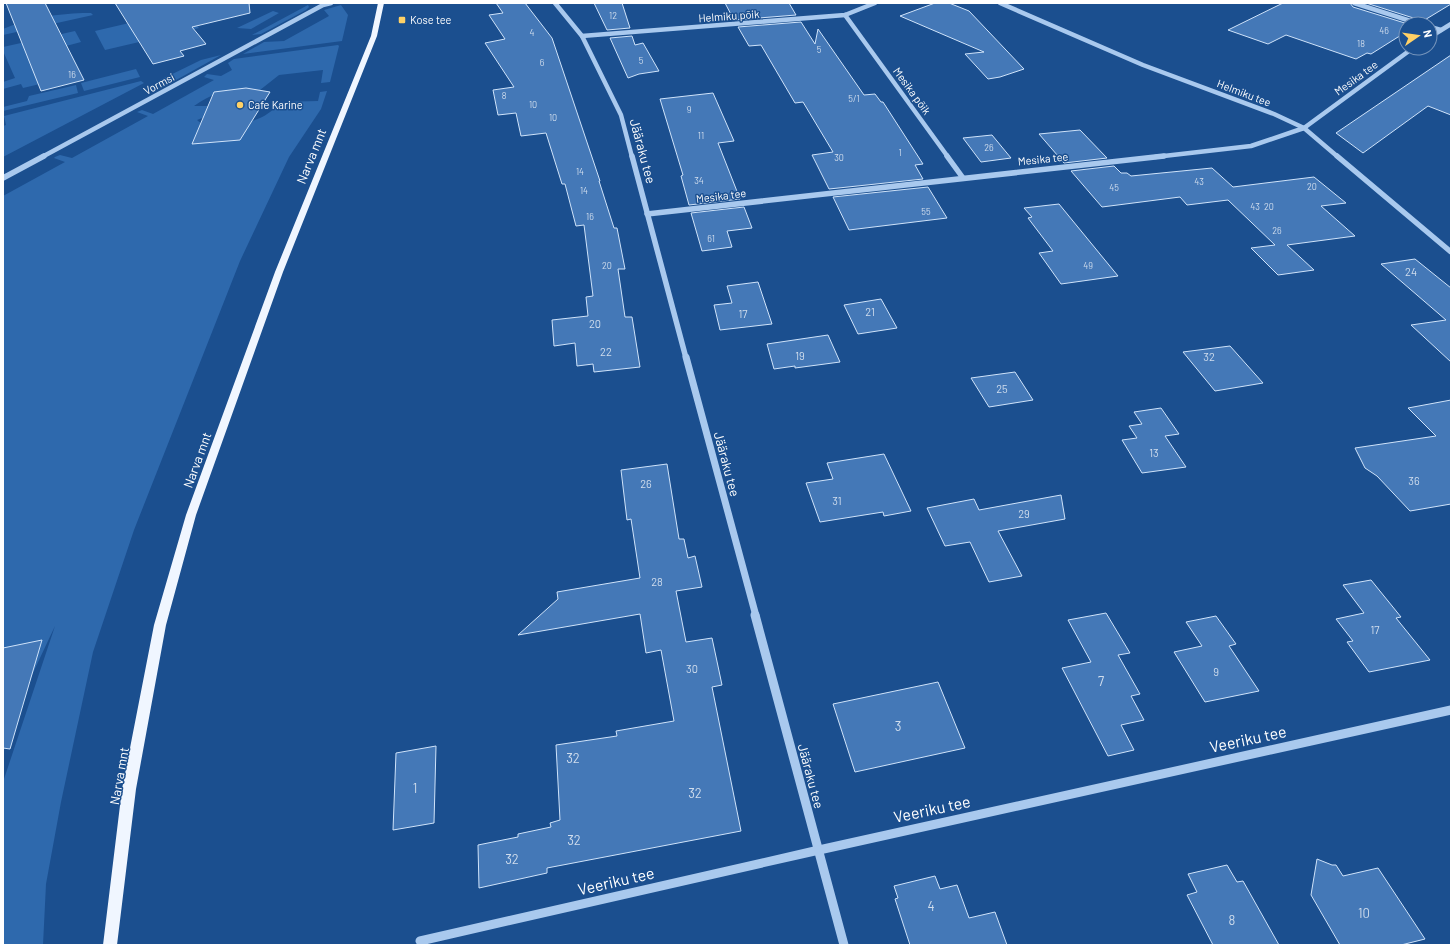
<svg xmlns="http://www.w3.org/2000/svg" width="1454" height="948" font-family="Barlow,sans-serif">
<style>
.green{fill:#2e69ad}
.building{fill:#4478b7;stroke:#cfe3fa}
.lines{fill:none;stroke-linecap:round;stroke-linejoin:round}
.minor-far3{stroke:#a9c9ee;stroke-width:4.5}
.minor-far2{stroke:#a9c9ee;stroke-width:5.5}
.minor-far1{stroke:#a9c9ee;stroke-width:7}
.minor{stroke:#a9c9ee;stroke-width:9}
.major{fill:#f0f6ff;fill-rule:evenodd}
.poi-dot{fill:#ffd166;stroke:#1b4f8f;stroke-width:1.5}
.labels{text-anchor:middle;stroke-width:3;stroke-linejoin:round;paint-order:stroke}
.far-number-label{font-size:9px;fill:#d0dded}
.far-street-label{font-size:11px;fill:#fff;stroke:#1b4f8f}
.far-poi-label{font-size:11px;fill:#fff;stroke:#1b4f8f;text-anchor:start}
.number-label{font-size:11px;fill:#d0dded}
.street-label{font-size:13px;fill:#fff;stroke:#1b4f8f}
.near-number-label{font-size:13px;fill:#d0dded}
.near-street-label{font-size:16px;fill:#fff;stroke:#1b4f8f}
</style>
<rect width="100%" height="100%" fill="#1b4f8f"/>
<g class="green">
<path d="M 308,5 L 309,7 L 306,10 L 261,34 L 252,35 Z"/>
<path d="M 341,5 L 348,15 L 342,41 L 243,54 L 264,42 L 284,41 L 329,16 L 324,10 Z"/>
<path d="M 273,11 L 279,13 L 251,29 L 237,28 Z"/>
<path d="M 83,13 L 91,13 L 93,15 L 3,35 L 3,29 C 28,18 56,14 83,13 Z"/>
<path d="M 172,13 L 194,22 L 199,28 L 105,50 L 95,31 Z"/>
<path d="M 75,31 L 81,42 L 66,46 L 40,84 L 23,88 L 21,84 L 3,89 L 3,82 L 15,78 L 3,51 L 3,47 Z"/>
<path d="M 338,45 L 339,46 L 330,82 L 321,83 L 323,70 L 279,75 L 260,90 C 235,86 214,92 194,106 L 215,106 L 215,113 L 197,120 L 203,125 C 232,124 261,127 280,102 L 318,101 L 320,92 L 327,91 L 321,109 L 289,157 L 240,261 L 134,530 L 93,652 L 61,802 L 46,884 L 43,945 L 3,945 L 3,782 L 55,626 L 9,724 L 3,726 L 3,196 L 65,162 L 54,158 L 55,157 L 60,155 L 72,158 L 148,116 L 137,112 L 142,110 L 153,114 L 214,80 L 204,77 L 207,74 L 221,76 L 232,70 L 228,63 L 234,59 Z"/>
<path d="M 221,55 L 169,84 L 158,81 L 201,60 Z"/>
<path d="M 136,69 L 140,77 L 84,91 L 81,83 Z"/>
<path d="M 141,81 L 144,83 L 3,157 L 3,126 L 6,125 L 4,116 Z"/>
<path d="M 76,85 L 78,93 L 3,111 L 3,107 L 27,101 L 29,96 Z"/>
</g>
<g class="building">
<path d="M 6,3 L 45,3 L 84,80 L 41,91 Z"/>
<path d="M 115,3 L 249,3 L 250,13 L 192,27 L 206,44 L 180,51 L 184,56 L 153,64 Z"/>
<path d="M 496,3 L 525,3 L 552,38 L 600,181 L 599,181 L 614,228 L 617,228 L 625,269 L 618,269 L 625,317 L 632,317 L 640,367 L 594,372 L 593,364 L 577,366 L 575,343 L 554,346 L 552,320 L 588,316 L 586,297 L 593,296 L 584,225 L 576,226 L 565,184 L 562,184 L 546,133 L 521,136 L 516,113 L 498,115 L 493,90 L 514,87 L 485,43 L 505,39 L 489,15 L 503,13 Z"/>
<path d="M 594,3 L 622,3 L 630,28 L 607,30 Z"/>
<path d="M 725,3 L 789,3 L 796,15 L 734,20 Z"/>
<path d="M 935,3 L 949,3 L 969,11 L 1024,69 L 1000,77 L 988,79 L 965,54 L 984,52 L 900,16 Z"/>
<path d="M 1283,3 L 1350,3 L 1353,7 L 1408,24 L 1406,24 L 1406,32 L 1371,54 L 1367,53 L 1356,59 L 1286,35 L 1268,44 L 1228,30 Z"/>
<path d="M 1366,3 L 1451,3 L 1451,4 L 1423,21 Z"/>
<path d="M 801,22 L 815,44 L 818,29 L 864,95 L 875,94 L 881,102 L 883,102 L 923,164 L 915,165 L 923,179 L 829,189 L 812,155 L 833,152 L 803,102 L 795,103 L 761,45 L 749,46 L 738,27 Z"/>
<path d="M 632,36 L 635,45 L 643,43 L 659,71 L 639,74 L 628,78 L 610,38 Z"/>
<path d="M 1451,55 L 1451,115 L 1428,106 L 1363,153 L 1336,133 Z"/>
<path d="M 246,88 L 270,92 L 240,140 L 192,144 L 214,92 Z"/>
<path d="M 713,93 L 734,141 L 718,143 L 740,199 L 689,205 L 681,176 L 683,175 L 660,99 Z"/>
<path d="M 1080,130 L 1107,158 L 1064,163 L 1039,134 Z"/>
<path d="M 992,135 L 1011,158 L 981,162 L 963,138 Z"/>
<path d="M 1114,166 L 1121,173 L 1127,173 L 1131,176 L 1212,168 L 1233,187 L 1314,177 L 1346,203 L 1321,206 L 1355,236 L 1287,245 L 1314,270 L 1278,275 L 1251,248 L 1275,245 L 1228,200 L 1187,205 L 1180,197 L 1102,207 L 1071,171 Z"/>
<path d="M 928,187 L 947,218 L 849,230 L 833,197 Z"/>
<path d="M 1059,204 L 1118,276 L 1061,284 L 1039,253 L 1053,251 L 1028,218 L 1032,217 L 1024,208 Z"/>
<path d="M 744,207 L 752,228 L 727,231 L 732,247 L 702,251 L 691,213 Z"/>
<path d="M 1415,259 L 1451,288 L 1451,362 L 1411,325 L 1446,320 L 1381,264 Z"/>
<path d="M 758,282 L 772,324 L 720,330 L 714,305 L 732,303 L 727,286 Z"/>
<path d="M 881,299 L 897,328 L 858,334 L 844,305 Z"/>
<path d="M 828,335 L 840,362 L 795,368 L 795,366 L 774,369 L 767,344 Z"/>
<path d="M 1230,346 L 1263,383 L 1215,391 L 1183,352 Z"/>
<path d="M 1015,372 L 1033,400 L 989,407 L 971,378 Z"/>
<path d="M 1451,400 L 1451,504 L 1410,511 L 1377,476 L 1365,468 L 1355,448 L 1436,436 L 1408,408 Z"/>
<path d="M 1161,408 L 1179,434 L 1165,436 L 1186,467 L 1142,473 L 1122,440 L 1137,438 L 1129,426 L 1142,424 L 1134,412 Z"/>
<path d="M 884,454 L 911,511 L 884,516 L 883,512 L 820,522 L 806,483 L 833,479 L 827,463 Z"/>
<path d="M 667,464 L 679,539 L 684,539 L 688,558 L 695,556 L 702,587 L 676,591 L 686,642 L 712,638 L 722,685 L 712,687 L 741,831 L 547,868 L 547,873 L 479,888 L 478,845 L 518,837 L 518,834 L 551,827 L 550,823 L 560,820 L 556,745 L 617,736 L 616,731 L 674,721 L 661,650 L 646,653 L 640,614 L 518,635 L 558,599 L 557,592 L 640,578 L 631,519 L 627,520 L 621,470 Z"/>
<path d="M 1061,495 L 1065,519 L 998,531 L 1022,576 L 989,582 L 970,542 L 945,546 L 927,508 L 974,499 L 979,510 Z"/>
<path d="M 1371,580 L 1401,617 L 1396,618 L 1430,660 L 1369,672 L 1347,642 L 1353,641 L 1336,619 L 1364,613 L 1343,585 Z"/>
<path d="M 1106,613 L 1130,653 L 1118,655 L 1140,694 L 1131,696 L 1144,720 L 1121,725 L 1134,750 L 1108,756 L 1062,668 L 1091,662 L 1068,620 Z"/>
<path d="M 1216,616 L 1236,644 L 1229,646 L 1259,691 L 1205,702 L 1174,652 L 1202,646 L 1186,622 Z"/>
<path d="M 42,640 L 10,749 L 3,748 L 3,648 Z"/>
<path d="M 938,682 L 965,748 L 855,772 L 833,704 Z"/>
<path d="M 436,746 L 434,823 L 393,830 L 396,753 Z"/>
<path d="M 1317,859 L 1332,865 L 1336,865 L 1343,876 L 1378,868 L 1425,939 L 1401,945 L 1340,945 L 1311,895 Z"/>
<path d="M 1227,865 L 1237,882 L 1243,881 L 1279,945 L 1213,945 L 1187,895 L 1197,892 L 1188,874 Z"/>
<path d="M 935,876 L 940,889 L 957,885 L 969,918 L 995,912 L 1007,945 L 910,945 L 895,899 L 898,898 L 894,886 Z"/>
</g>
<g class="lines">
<g class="minor-far3">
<path d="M 555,3 L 582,36 L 621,115 L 632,157"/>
<path d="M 1000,3 L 1143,65 L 1274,114 L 1304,128 L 1338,157"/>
<path d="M 1354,3 L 1420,24"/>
<path d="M 845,15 L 948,157"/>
<path d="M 1430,27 L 1441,30"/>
<path d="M 582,36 L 845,15 L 875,3"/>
<path d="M 1430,37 L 1451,24"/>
<path d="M 42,157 L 323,5 L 331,3"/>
<path d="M 1155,157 L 1251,146 L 1304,128 L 1413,48"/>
</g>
<g class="minor-far2">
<path d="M 632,156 L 686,358"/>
<path d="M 947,156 L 963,178"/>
<path d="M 1337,156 L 1451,252"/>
<path d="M 3,178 L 44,156"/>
<path d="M 647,214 L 1164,156"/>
</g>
<path class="minor-far1" d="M 686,357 L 756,616"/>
<g class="minor">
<path d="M 755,615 L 844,945"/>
<path d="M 420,941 L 819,850 L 1451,710"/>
</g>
<path class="major" d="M 378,3 L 384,3 L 377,36 L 283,272 L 196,515 L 166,625 L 136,789 L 117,945 L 103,945 L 122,789 L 154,625 L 186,515 L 275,272 L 371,36 Z"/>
</g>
<g class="poi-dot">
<rect x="398" y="16" width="8" height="8" rx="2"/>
<circle cx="240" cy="105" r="4"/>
</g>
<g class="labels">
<g class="far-number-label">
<text x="613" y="19">12</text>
<text x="1384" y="34">46</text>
<text x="532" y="36">4</text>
<text x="1361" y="47">18</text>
<text x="819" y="53">5</text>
<text x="641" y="64">5</text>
<text x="542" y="66">6</text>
<text x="72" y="78">16</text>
<text x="504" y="99">8</text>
<text x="854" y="102">5/1</text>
<text x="533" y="108">10</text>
<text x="689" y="113">9</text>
<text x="553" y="121">10</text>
<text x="701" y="139">11</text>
<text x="989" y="151">26</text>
<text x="900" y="156">1</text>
<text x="839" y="161">30</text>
<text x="580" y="175">14</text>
<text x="699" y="184">34</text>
<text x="1199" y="185">43</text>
<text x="1312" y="190">20</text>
<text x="1114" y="191">45</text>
<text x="584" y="194">14</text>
<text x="1255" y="210">43</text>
<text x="1269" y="210">20</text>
<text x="926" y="215">55</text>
<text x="590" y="220">16</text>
<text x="1277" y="234">26</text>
<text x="711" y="242">61</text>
<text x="607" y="269">20</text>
<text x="1088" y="269">49</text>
</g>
<g class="far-street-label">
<text transform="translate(729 16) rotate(-4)" y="4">Helmiku põik</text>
<text transform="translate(1356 78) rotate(-36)" y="4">Mesika tee</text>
<text transform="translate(159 84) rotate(-28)" y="4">Vormsi</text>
<text transform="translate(912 91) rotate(54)" y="4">Mesika põik</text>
<text transform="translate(1244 93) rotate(21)" y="4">Helmiku tee</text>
<text transform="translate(1043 159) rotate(-6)" y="4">Mesika tee</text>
<text transform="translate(721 196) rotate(-7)" y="4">Mesika tee</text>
</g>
<g class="far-poi-label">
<text x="410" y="24">Kose tee</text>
<text x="248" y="109">Cafe Karine</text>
</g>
<g class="number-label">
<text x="1411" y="276">24</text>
<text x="870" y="316">21</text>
<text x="743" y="318">17</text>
<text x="595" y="328">20</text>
<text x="606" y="356">22</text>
<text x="800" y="360">19</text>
<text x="1209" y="361">32</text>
<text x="1002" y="393">25</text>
<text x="1154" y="457">13</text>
<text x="1414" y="485">36</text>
<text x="646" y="488">26</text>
<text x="837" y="505">31</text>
<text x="1024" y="518">29</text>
<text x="657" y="586">28</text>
<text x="1375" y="634">17</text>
<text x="692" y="673">30</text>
<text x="1216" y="676">9</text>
</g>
<g class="street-label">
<text transform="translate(643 151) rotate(75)" y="5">Jääraku tee</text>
<text transform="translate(311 156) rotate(-68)" y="5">Narva mnt</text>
<text transform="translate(197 460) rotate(-70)" y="5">Narva mnt</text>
<text transform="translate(727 464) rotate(75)" y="5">Jääraku tee</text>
<text transform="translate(119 776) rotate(-80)" y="5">Narva mnt</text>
<text transform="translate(811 776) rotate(75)" y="5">Jääraku tee</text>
</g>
<g class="near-number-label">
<text x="1101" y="686">7</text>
<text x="898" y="731">3</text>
<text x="573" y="763">32</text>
<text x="415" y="793">1</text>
<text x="695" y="798">32</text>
<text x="574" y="845">32</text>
<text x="512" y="864">32</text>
<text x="931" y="911">4</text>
<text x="1364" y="918">10</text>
<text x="1232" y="925">8</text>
</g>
<g class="near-street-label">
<text transform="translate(1248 739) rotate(-12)" y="6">Veeriku tee</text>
<text transform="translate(932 809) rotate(-12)" y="6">Veeriku tee</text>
<text transform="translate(616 881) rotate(-13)" y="6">Veeriku tee</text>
</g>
</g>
<rect width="1454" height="948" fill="none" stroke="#ffffff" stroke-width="8"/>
<g transform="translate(1418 36) rotate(77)"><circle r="19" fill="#1b4f8f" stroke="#7695bc"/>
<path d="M0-3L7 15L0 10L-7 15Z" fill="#ffd166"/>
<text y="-6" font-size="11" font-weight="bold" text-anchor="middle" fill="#ffffff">N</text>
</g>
</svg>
